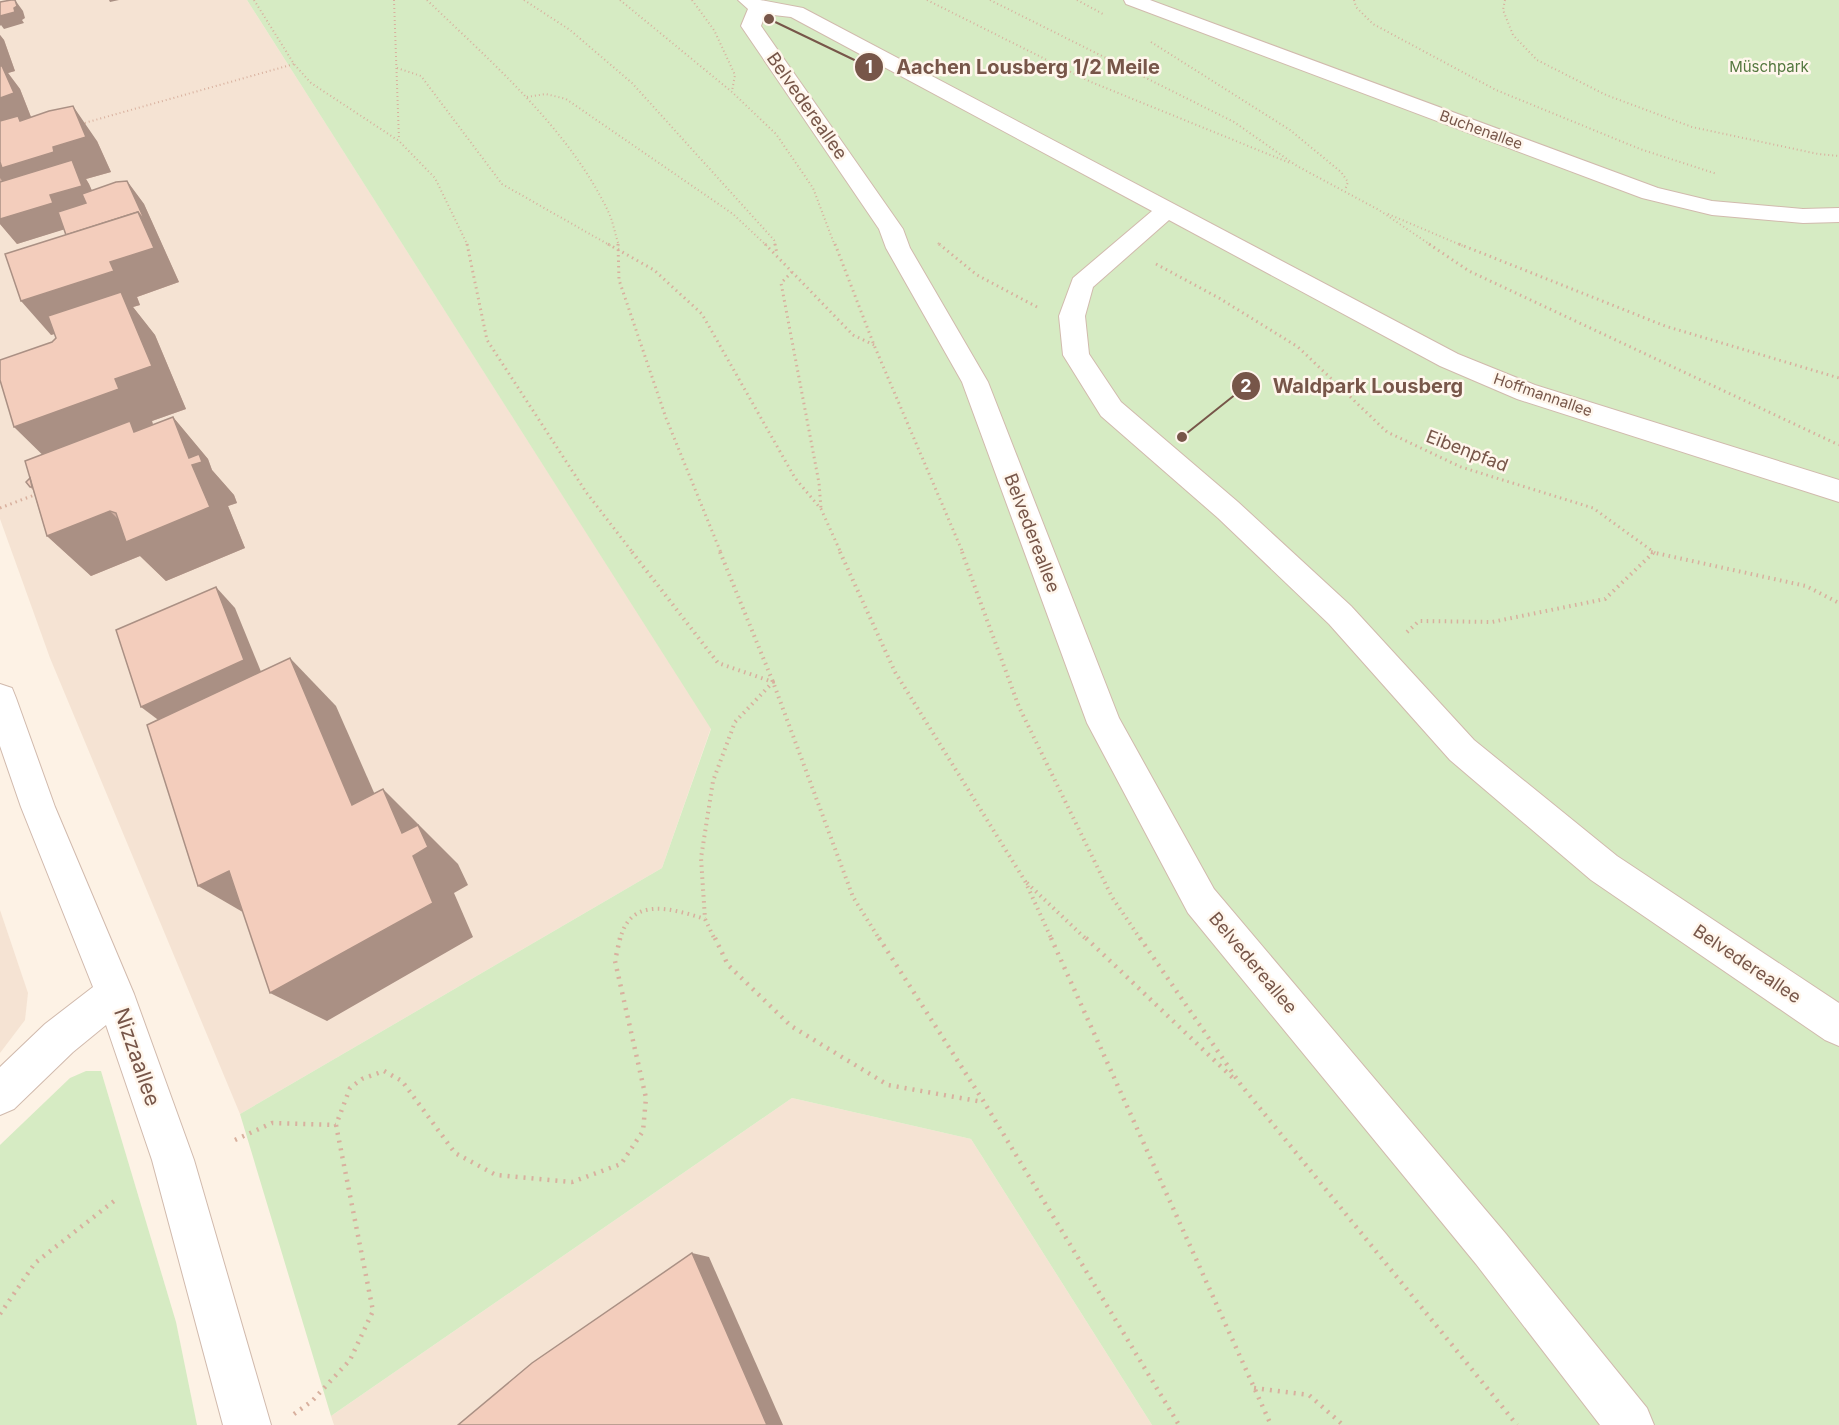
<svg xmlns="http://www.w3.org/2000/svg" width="1839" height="1425" font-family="Inter,sans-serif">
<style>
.residential{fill:#f5e3d3}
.green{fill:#d6ebc3}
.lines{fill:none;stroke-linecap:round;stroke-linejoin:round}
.minor-casing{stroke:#d1baad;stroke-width:2}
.path-far3{stroke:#d8b09e;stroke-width:2;stroke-dasharray:1 3;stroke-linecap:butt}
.path-far2{stroke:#d8b09e;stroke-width:3;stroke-dasharray:1.5 4;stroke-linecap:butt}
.path-far1{stroke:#d8b09e;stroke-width:4;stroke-dasharray:1.5 4.5;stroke-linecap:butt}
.path{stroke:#d8b09e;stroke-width:4.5;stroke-dasharray:2 6;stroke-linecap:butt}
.minor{fill:#fff;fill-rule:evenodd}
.wall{fill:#d1b0a2}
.shaded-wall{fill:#aa9084}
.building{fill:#f3cdbc;stroke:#aa9084;stroke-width:1.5}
.labels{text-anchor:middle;stroke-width:5;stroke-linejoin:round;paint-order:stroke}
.far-park-label{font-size:15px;fill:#53773e;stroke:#fff6ec}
.far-street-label{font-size:15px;fill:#775649;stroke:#fff6ec}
.street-label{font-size:18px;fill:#775649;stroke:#fff6ec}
.near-street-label{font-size:21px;fill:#775649;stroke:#fff6ec}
.leader{fill:none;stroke:#775649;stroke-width:2}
.callout-dot{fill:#775649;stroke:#fff6ec;stroke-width:2}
.mark-label{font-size:18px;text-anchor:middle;font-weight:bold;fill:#fff}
.callout-label{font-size:20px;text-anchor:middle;font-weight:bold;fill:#775649;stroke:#fff6ec;stroke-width:5;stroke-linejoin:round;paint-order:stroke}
</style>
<rect width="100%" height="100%" fill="#fdf2e5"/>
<g class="residential">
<path d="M 0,0 L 247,0 L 711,728 L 662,868 L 240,1114 L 50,658 L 0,519 Z"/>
<path d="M 0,910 L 28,993 L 25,1020 L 0,1053 Z"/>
<path d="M 792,1098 L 971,1139 L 1152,1425 L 334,1425 L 331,1416 Z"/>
</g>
<g class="green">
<path d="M 247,0 L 1839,0 L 1839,1425 L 1152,1425 L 971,1139 L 792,1098 L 331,1416 L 240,1114 L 662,868 L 711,729 Z"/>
<path d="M 86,1071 L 101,1071 L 176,1322 L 197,1425 L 0,1425 L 0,1145 L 70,1078 Z"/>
</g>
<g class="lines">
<defs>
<g id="minor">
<path d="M 738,0 L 760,0 L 803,8 L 1458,354 L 1535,385 L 1839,480 L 1839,502 L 1517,399 L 1440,366 L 1169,220 L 1093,287 L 1085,316 L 1089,354 L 1121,402 L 1238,502 L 1351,606 L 1474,740 L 1617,856 L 1839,1003 L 1839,1046 L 1825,1040 L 1591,880 L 1450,760 L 1329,624 L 1218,518 L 1101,416 L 1063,355 L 1059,316 L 1073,278 L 1152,211 L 791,17 L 765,14 L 761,26 L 903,229 L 910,248 L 988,382 L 1119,718 L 1214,889 L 1506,1234 L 1647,1408 L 1654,1425 L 1600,1425 L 1476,1264 L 1188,913 L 1087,723 L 962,382 L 886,248 L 879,229 L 741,26 L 748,9 Z"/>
<path d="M 1124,0 L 1150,0 L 1658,188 L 1712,201 L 1803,209 L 1839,208 L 1839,222 L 1803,223 L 1712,215 L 1642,198 L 1126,4 Z"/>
<path d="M 0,684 L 12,688 L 16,698 L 55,807 L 134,994 L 194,1160 L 271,1425 L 223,1425 L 152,1160 L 106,1025 L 73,1052 L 14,1109 L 0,1115 L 0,1067 L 45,1024 L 93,987 L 21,807 L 0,746 Z"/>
</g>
</defs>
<use href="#minor" class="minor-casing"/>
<g class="path-far3">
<path d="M 254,0 L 294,64 L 311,83 L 399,141 L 435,178 L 468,246"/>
<path d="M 394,0 L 399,140"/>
<path d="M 427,0 C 492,63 568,128 608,211 C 613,221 615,234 619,246"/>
<path d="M 524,0 L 570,30 L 632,83 L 774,240 L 775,246"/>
<path d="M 620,0 L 732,92 L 776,134 L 813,188 L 835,246"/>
<path d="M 692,0 L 714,30 L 735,75 L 732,91"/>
<path d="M 927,0 L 1091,82 L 1290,163"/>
<path d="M 990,0 L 1234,122 L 1297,166 L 1379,210 L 1432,246"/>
<path d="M 1077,0 L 1103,14"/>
<path d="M 1354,0 L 1356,7 L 1373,24 L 1496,90 L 1640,149 L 1717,174"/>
<path d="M 1505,0 L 1503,10 L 1513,35 L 1537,60 L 1606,95 L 1692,127 L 1818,154 L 1839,156"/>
<path d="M 1151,42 L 1290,130 L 1341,172 L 1348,182 L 1345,190"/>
<path d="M 397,68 L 421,76 L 502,184 L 611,246"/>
<path d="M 527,97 L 546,94 L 566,99 L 733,214 L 767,246"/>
<path d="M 81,124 L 294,64"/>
<path d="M 1388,214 L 1463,246"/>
<path d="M 938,243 L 941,246"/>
</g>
<g class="path-far2">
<path d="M 467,244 L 487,340 L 586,492 L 633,553"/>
<path d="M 608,244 L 654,270 L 702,314 L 795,478 L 821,509 L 841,553"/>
<path d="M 618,244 L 619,280 L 666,418 L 721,553"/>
<path d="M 765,244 L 853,335 L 874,345"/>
<path d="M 775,244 L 777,254"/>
<path d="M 835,244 L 874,345 L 963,553"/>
<path d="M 939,244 L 977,275 L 1037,307"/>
<path d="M 1429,244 L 1469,271 L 1839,445"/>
<path d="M 1459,244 L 1665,326 L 1839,378"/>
<path d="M 1156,264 L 1219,298 L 1298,347 L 1387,432 L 1461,467 L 1593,508 L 1655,553"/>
<path d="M 792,272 L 781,283 L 819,483 L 821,508"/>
<path d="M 0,508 L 37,494"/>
</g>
<g class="path-far1">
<path d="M 632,552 L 718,663 L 773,682 L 735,722 L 713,781 L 701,858 L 705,919 L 715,940"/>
<path d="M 720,552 L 773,682 L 853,897 L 880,940"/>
<path d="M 840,552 L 895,672 L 1025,881 L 1052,940"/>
<path d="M 962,552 L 1019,707 L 1112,897 L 1141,940"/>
<path d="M 1651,552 L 1806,586 L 1839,603"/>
<path d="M 1407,632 L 1419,621 L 1492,622 L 1605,599 L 1653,553"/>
<path d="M 1027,883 L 1087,940"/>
<path d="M 620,940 C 630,895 673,909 705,919"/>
</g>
<g class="path">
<path d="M 715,938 L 728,965 L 791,1026 L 888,1085 L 983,1102"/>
<path d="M 879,938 L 984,1102 L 1179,1425"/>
<path d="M 1051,938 L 1271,1425"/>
<path d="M 1086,938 L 1235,1080"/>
<path d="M 1140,938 L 1241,1085 L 1517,1425"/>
<path d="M 235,1140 L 272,1123 L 336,1125"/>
<path d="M 0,1314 L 35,1263 L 114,1201"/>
<path d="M 1254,1388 L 1309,1395 L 1343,1425"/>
<path d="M 294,1414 L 312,1401 L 350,1360 L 373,1311 L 336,1125 L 350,1088 L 362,1079 L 384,1071 L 402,1081 L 455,1153 L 496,1175 L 572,1182 L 621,1164 L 643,1131 L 646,1098 L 615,961 L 620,938"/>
</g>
<use href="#minor" class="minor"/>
</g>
<path class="wall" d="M 0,35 L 4,40 L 15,71 L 8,73 L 20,89 L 31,117 L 97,141 L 111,172 L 86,179 L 89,184 L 92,191 L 127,181 L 144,204 L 179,282 L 137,297 L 140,305 L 133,307 L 155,335 L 186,409 L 152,421 L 153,425 L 173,417 L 208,459 L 212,470 L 234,495 L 237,503 L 228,506 L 245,548 L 166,581 L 140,556 L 91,576 L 47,536 L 33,490 L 30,487 L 30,478 L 42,454 L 52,342 L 56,338 L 55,334 L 51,335 L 66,235 L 64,229 L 17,244 L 0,224 Z"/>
<g class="shaded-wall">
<path d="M 15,0 L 23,11 L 25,18 L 22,20 L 24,23 L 4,29 L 1,25 L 0,26 L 0,8 L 14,8 Z"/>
<path d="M 109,0 L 119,0 L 110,2 Z"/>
<path d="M 0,35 L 4,40 L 15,71 L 8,73 L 20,89 L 31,117 L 53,147 L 73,106 L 97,141 L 111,172 L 86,179 L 89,184 L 100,209 L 72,227 L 17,244 L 0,224 L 0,219 L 19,202 L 0,178 Z"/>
<path d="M 127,181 L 144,204 L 179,282 L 137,297 L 140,305 L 133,307 L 155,335 L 186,409 L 152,421 L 155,432 L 57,469 L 14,427 L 115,379 L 128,309 L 51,335 L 21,301 L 98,267 L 138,212 Z"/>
<path d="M 173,417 L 208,459 L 212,470 L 234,495 L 237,503 L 228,506 L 245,548 L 166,581 L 140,556 L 91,576 L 47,536 L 110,511 L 136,537 L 189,458 Z"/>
<path d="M 216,587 L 235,608 L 264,679 L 165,725 L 141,707 Z"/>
<path d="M 290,658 L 336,706 L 397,845 L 352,805 Z"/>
<path d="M 383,789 L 458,864 L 468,885 L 454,893 L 473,937 L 327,1021 L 270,993 L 402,833 Z"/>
<path d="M 229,871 L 258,921 L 198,886 Z"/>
<path d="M 692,1253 L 709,1257 L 783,1425 L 767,1425 Z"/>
</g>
<g class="building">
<path d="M 11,0 L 15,0 L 17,6 L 14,8 L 15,12 L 0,16 L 0,2 Z"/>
<path d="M 0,66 L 2,66 L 14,93 L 0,98 Z"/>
<path d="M 73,106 L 86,137 L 53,147 L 54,152 L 2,168 L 0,162 L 0,121 L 18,116 L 20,121 L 49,111 Z"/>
<path d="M 72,160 L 82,186 L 50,195 L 53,203 L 0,219 L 0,182 Z"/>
<path d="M 127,181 L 146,223 L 138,212 L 66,235 L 58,212 L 86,203 L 82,194 L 116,182 Z"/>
<path d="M 138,212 L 154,248 L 110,262 L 114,271 L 21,301 L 5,254 Z"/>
<path d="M 121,292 L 152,366 L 115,379 L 119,389 L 14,427 L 0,380 L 0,360 L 52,342 L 56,338 L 48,316 Z"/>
<path d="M 173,417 L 189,458 L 199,454 L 202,462 L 192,465 L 210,507 L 126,542 L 116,513 L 110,511 L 47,536 L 25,461 L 130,421 L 134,432 Z"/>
<path d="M 30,478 L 32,487 L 30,487 L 26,482 Z"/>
<path d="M 216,587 L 244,660 L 141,707 L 116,630 Z"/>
<path d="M 290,658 L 352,805 L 383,789 L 402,833 L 418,825 L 428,847 L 413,856 L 433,903 L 270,993 L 229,871 L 198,886 L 147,725 Z"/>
<path d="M 692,1253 L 767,1425 L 458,1425 L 532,1363 Z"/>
</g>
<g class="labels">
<g class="far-park-label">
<text x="1769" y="72">Müschpark</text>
</g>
<g class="far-street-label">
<text transform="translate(1481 130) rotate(20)" y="5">Buchenallee</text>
<text transform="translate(1543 395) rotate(19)" y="5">Hoffmannallee</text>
</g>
<g class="street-label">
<text transform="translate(807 106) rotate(55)" y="6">Belvedereallee</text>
<text transform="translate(1467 451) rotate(21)" y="6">Eibenpfad</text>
<text transform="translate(1032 533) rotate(69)" y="6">Belvedereallee</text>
<text transform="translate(1253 963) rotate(50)" y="6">Belvedereallee</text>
<text transform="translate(1747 964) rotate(34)" y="6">Belvedereallee</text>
</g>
<g class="near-street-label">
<text transform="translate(137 1057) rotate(71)" y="7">Nizzaallee</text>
</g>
</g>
<path class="leader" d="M769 19L869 67M1182 437L1246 386"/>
<g class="callout-dot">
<circle cx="769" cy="19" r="6"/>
<circle cx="1182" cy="437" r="6"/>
<circle cx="869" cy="67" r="15"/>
<circle cx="1246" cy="386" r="15"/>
</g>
<g class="mark-label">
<text x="869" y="73">1</text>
<text x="1246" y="392">2</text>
</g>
<g class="callout-label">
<text x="1028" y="74">Aachen Lousberg 1/2 Meile</text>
<text x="1368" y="393">Waldpark Lousberg</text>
</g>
</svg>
